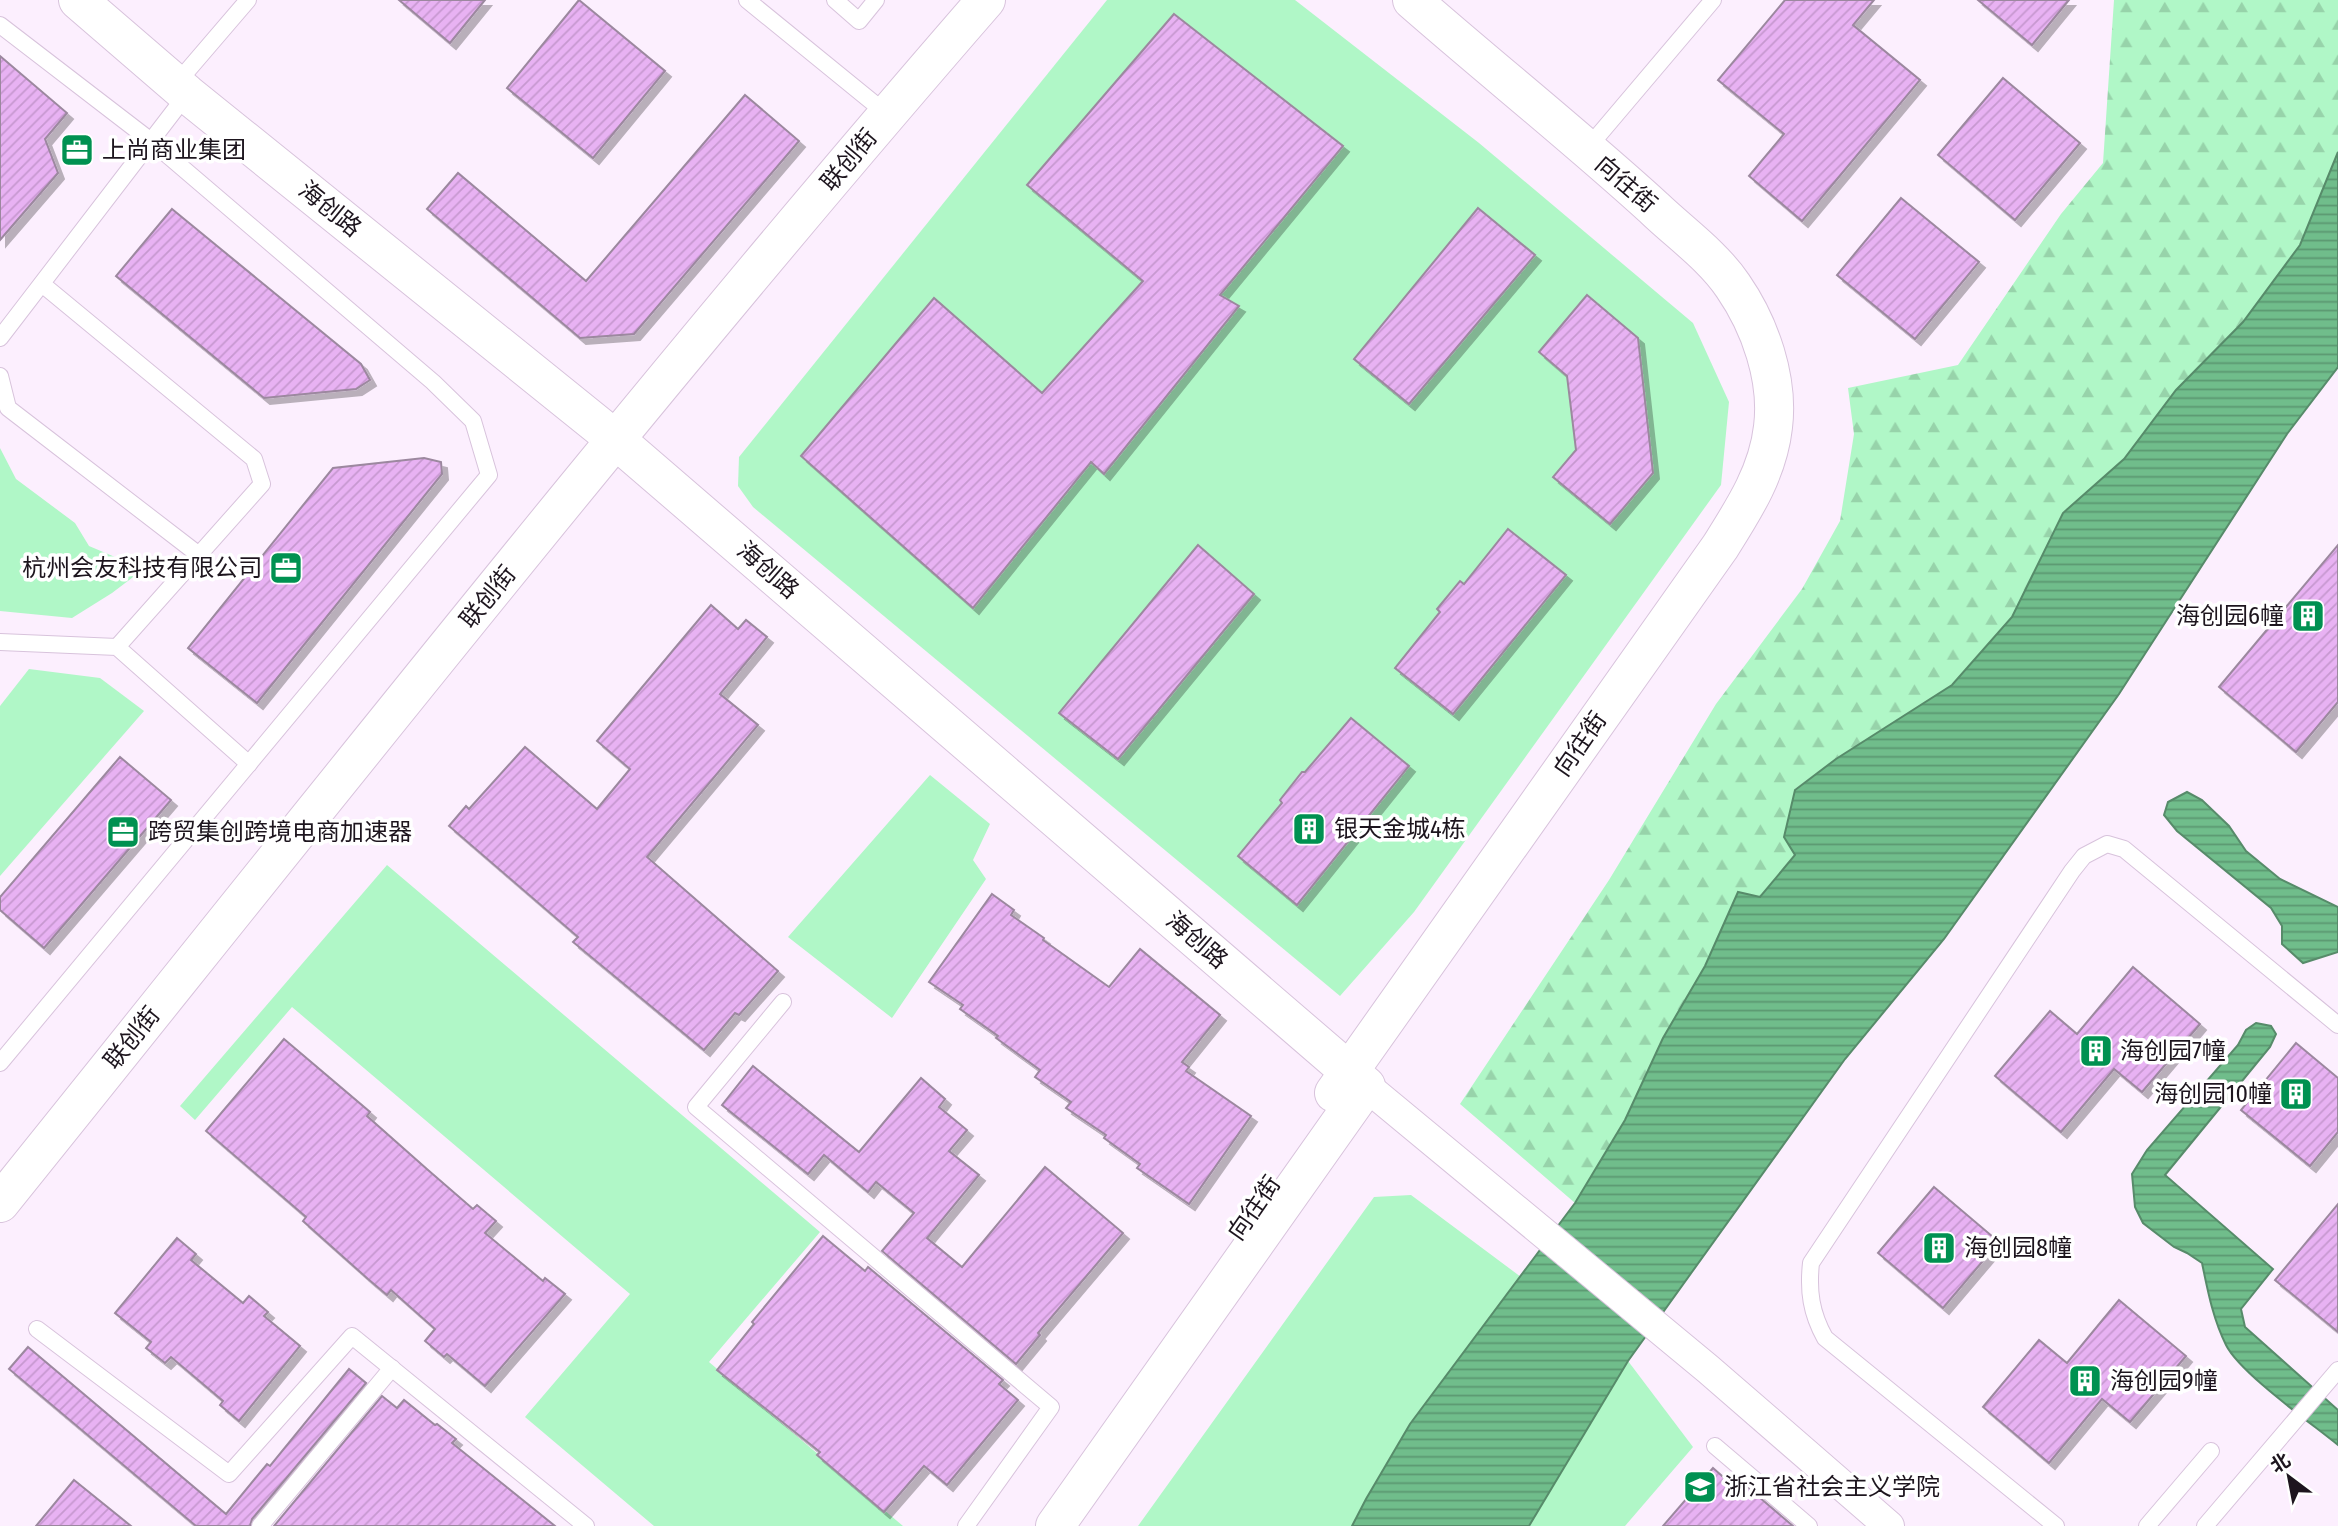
<svg xmlns="http://www.w3.org/2000/svg" width="2338" height="1526" font-family="'Fira Sans Condensed','Noto Sans SC',sans-serif">
<style>
.green{fill:#b0f7c7}
.forest{fill:url(#forest-firs)}
.water{fill:url(#water-rules);stroke:#578b6a;stroke-width:2}
.building{fill:url(#building-hatch);stroke:#9c889f;stroke-width:2;filter:url(#shadow)}
.lines{fill:none;stroke-linecap:round;stroke-linejoin:round}
.lane-casing{stroke:#d8c3dc;stroke-width:18}
.street-casing{stroke:#d8c3dc;stroke-width:32}
.secondary-casing{stroke:#d8c3dc;stroke-width:40}
.lane{stroke:#fff;stroke-width:16}
.street{stroke:#fff;stroke-width:30}
.secondary{stroke:#fff;stroke-width:38}
.labels{text-anchor:middle;stroke-width:7;stroke-linejoin:round;paint-order:stroke}
.poi-label{font-size:24px;fill:#1d151e;stroke:#fff;text-anchor:start}
.street-label{font-size:24px;fill:#1d151e;stroke:#fff}
</style>
<defs>
<pattern id="forest-firs" width="22" height="20" patternUnits="userSpaceOnUse" patternTransform="scale(1.75)"><rect width="22" height="20" fill="#b0f7c7"/><path d="M5 1l3.5 6h-7zM16 11l3.5 6h-7z" fill="#97d3aa"/></pattern>
<pattern id="water-rules" width="6" height="5" patternUnits="userSpaceOnUse" patternTransform="scale(1.75)"><rect width="6" height="5" fill="#70bd8b"/><path d="M0 2.5h6" fill="none" stroke="#5b9871"/></pattern>
<pattern id="building-hatch" width="6" height="6" patternUnits="userSpaceOnUse" patternTransform="scale(1.75)"><rect width="6" height="6" fill="#e8b2f3"/><path d="M-1 1l2-2M0 6l6-6M5 7l2-2" fill="none" stroke="#c798d0"/></pattern>
<filter id="shadow"><feDropShadow dx="6" dy="6" stdDeviation="0" flood-color="#0004"/></filter>
</defs>
<rect width="100%" height="100%" fill="#fceffe"/>
<g class="green">
<path d="M 1107,0 L 1295,0 L 1479,143 L 1693,323 L 1729,402 L 1721,485 L 1414,912 L 1340,996 L 753,507 L 738,486 L 739,457 Z"/>
<path d="M 0,448 L 16,479 L 75,523 L 89,546 L 115,557 L 149,565 L 112,593 L 72,618 L 0,611 Z"/>
<path d="M 29,669 L 100,678 L 144,711 L 0,876 L 0,706 Z"/>
<path d="M 930,775 L 990,824 L 973,860 L 986,879 L 892,1018 L 788,937 Z"/>
<path d="M 387,865 L 820,1232 L 709,1362 L 903,1526 L 654,1526 L 525,1417 L 630,1294 L 292,1007 L 195,1120 L 180,1106 Z"/>
<path d="M 1411,1195 L 1521,1277 L 1410,1424 L 1366,1499 L 1352,1526 L 1138,1526 L 1374,1197 Z"/>
<path d="M 1628,1361 L 1693,1447 L 1625,1526 L 1529,1526 Z"/>
</g>
<path class="forest" d="M 2114,0 L 2338,0 L 2338,152 L 2300,245 L 2243,322 L 2176,390 L 2124,459 L 2063,513 L 2012,617 L 1952,685 L 1836,759 L 1795,789 L 1795,855 L 1760,897 L 1739,892 L 1705,966 L 1663,1038 L 1625,1120 L 1575,1203 L 1460,1104 L 1609,880 L 1716,704 L 1802,589 L 1840,521 L 1854,434 L 1848,388 L 1958,365 L 2061,214 L 2103,163 Z"/>
<g class="water">
<path d="M 2338,152 L 2338,367 L 2287,434 L 2119,694 L 1944,939 L 1845,1059 L 1628,1361 L 1529,1526 L 1352,1526 L 1366,1499 L 1410,1424 L 1575,1203 L 1625,1120 L 1663,1038 L 1705,966 L 1738,892 L 1760,897 L 1795,855 L 1784,837 L 1795,790 L 1836,759 L 1952,685 L 2012,617 L 2063,513 L 2124,459 L 2176,390 L 2243,322 L 2300,245 Z"/>
<path d="M 2187,792 L 2202,800 L 2229,826 L 2246,851 L 2280,879 L 2338,907 L 2338,952 L 2303,963 L 2282,944 L 2282,926 L 2271,908 L 2177,831 L 2164,815 L 2168,802 Z"/>
<path d="M 2256,1023 L 2271,1026 L 2276,1034 L 2270,1047 L 2165,1175 L 2273,1269 L 2241,1309 L 2245,1327 L 2338,1410 L 2338,1445 C 2311,1423 2240,1373 2226,1345 C 2213,1319 2208,1292 2202,1263 L 2187,1253 L 2174,1247 L 2143,1223 L 2135,1207 L 2132,1174 L 2147,1150 L 2238,1045 L 2246,1030 Z"/>
</g>
<g class="building">
<path d="M 399,0 L 485,0 L 450,43 Z"/>
<path d="M 579,0 L 665,71 L 593,158 L 507,88 Z"/>
<path d="M 1785,0 L 1874,0 L 1853,25 L 1920,80 L 1802,221 L 1749,176 L 1784,134 L 1718,80 Z"/>
<path d="M 1978,0 L 2069,0 L 2032,45 Z"/>
<path d="M 1174,14 L 1343,146 L 1220,295 L 1239,306 L 1104,474 L 1091,462 L 973,608 L 801,456 L 934,298 L 1042,393 L 1143,281 L 1027,185 Z"/>
<path d="M 0,56 L 67,113 L 45,139 L 58,173 L 0,240 Z"/>
<path d="M 2003,78 L 2080,143 L 2015,220 L 1938,155 Z"/>
<path d="M 745,95 L 799,141 L 634,334 L 580,338 L 427,209 L 458,173 L 586,281 Z"/>
<path d="M 1901,198 L 1979,262 L 1915,339 L 1837,275 Z"/>
<path d="M 1478,208 L 1535,255 L 1409,404 L 1354,359 Z"/>
<path d="M 172,209 L 361,364 L 370,380 L 356,389 L 264,398 L 116,276 Z"/>
<path d="M 1587,295 L 1638,338 L 1653,473 L 1610,524 L 1553,477 L 1576,450 L 1567,376 L 1539,352 Z"/>
<path d="M 424,458 L 441,462 L 442,474 L 257,703 L 188,648 L 333,468 Z"/>
<path d="M 1508,529 L 1566,575 L 1453,714 L 1395,668 L 1440,612 L 1437,609 L 1460,581 L 1464,584 Z"/>
<path d="M 1198,545 L 1254,594 L 1118,759 L 1059,713 Z"/>
<path d="M 2338,545 L 2338,702 L 2296,752 L 2219,687 Z"/>
<path d="M 711,605 L 738,629 L 746,620 L 767,637 L 720,694 L 758,725 L 647,857 L 778,971 L 739,1015 L 735,1013 L 704,1050 L 573,942 L 578,937 L 449,826 L 466,806 L 469,809 L 525,747 L 597,809 L 630,769 L 597,741 Z"/>
<path d="M 1351,718 L 1409,766 L 1297,905 L 1238,856 L 1282,803 L 1280,800 L 1302,772 L 1305,772 Z"/>
<path d="M 120,757 L 171,800 L 44,948 L 0,910 L 0,897 Z"/>
<path d="M 992,894 L 1014,910 L 1011,915 L 1044,938 L 1043,940 L 1109,987 L 1140,949 L 1220,1015 L 1182,1062 L 1189,1067 L 1186,1071 L 1251,1116 L 1189,1204 L 1137,1168 L 1140,1164 L 1104,1138 L 1106,1135 L 1066,1108 L 1071,1102 L 1035,1077 L 1040,1070 L 996,1038 L 998,1036 L 960,1009 L 963,1005 L 929,982 Z"/>
<path d="M 2133,967 L 2200,1024 L 2142,1092 L 2114,1069 L 2061,1132 L 1995,1076 L 2050,1011 L 2077,1034 Z"/>
<path d="M 284,1039 L 370,1112 L 367,1116 L 428,1170 L 473,1209 L 477,1205 L 496,1221 L 485,1233 L 543,1281 L 545,1278 L 565,1294 L 485,1386 L 447,1354 L 444,1357 L 425,1341 L 435,1329 L 391,1290 L 387,1295 L 368,1279 L 303,1221 L 306,1217 L 206,1131 Z"/>
<path d="M 2296,1043 L 2338,1078 L 2338,1132 L 2310,1166 L 2241,1110 Z"/>
<path d="M 753,1066 L 859,1152 L 921,1078 L 945,1099 L 939,1107 L 967,1130 L 949,1151 L 979,1175 L 927,1238 L 962,1267 L 1045,1167 L 1123,1233 L 1038,1333 L 1040,1335 L 1016,1364 L 882,1251 L 914,1213 L 876,1182 L 868,1192 L 824,1155 L 808,1174 L 722,1105 Z"/>
<path d="M 1934,1187 L 1999,1242 L 1943,1308 L 1878,1253 Z"/>
<path d="M 2338,1204 L 2338,1332 L 2275,1280 Z"/>
<path d="M 823,1236 L 865,1271 L 868,1267 L 1003,1380 L 999,1384 L 1018,1400 L 947,1485 L 924,1466 L 884,1512 L 817,1455 L 820,1452 L 717,1370 L 754,1324 L 752,1322 Z"/>
<path d="M 177,1238 L 196,1254 L 191,1260 L 243,1303 L 249,1296 L 268,1312 L 264,1316 L 300,1346 L 239,1421 L 220,1405 L 223,1401 L 171,1357 L 165,1363 L 146,1348 L 151,1342 L 115,1313 Z"/>
<path d="M 2119,1300 L 2186,1356 L 2130,1422 L 2102,1399 L 2049,1463 L 1983,1407 L 2039,1340 L 2067,1363 Z"/>
<path d="M 28,1347 L 226,1514 L 267,1464 L 270,1466 L 349,1369 L 366,1383 L 252,1519 L 250,1526 L 196,1526 L 9,1369 Z"/>
<path d="M 382,1396 L 397,1408 L 404,1400 L 435,1425 L 437,1424 L 456,1439 L 452,1443 L 555,1526 L 274,1526 Z"/>
<path d="M 1713,1468 L 1739,1491 L 1745,1485 L 1793,1526 L 1663,1526 Z"/>
<path d="M 74,1480 L 131,1526 L 36,1526 Z"/>
</g>
<g class="lines">
<defs>
<g id="lane">
<path d="M 747,0 L 887,114"/>
<path d="M 835,0 L 859,21 L 876,0"/>
<path d="M 0,25 L 151,141 L 433,382 L 473,421 L 489,475 L 0,1063"/>
<path d="M 176,84 L 248,0"/>
<path d="M 1586,150 L 1713,0"/>
<path d="M 42,284 L 254,459 L 262,484 L 117,647"/>
<path d="M 0,338 L 187,94"/>
<path d="M 0,376 L 8,408 L 199,555"/>
<path d="M 0,642 L 117,647 L 249,764"/>
<path d="M 783,1002 L 696,1107 L 1051,1407 L 966,1526"/>
<path d="M 37,1329 L 229,1474 L 352,1336 L 586,1526"/>
<path d="M 1715,1446 L 1809,1526"/>
<path d="M 260,1526 L 392,1368"/>
<path d="M 2056,1526 L 1825,1338 C 1811,1313 1808,1291 1811,1263 L 2072,871 L 2084,856 L 2107,844 L 2124,849 L 2338,1025"/>
<path d="M 2147,1526 L 2211,1451"/>
<path d="M 2205,1526 L 2338,1370"/>
</g>
<path id="street" d="M 1366,1086 L 1708,1369 L 1889,1526"/>
<g id="secondary">
<path d="M 78,0 L 187,94 L 615,439 L 1366,1086 L 1055,1526"/>
<path d="M 1334,1093 L 1720,547 C 1744,509 1768,472 1773,427 C 1779,379 1760,325 1733,286 C 1713,256 1680,233 1654,208 C 1575,136 1492,70 1412,0"/>
<path d="M 0,1203 C 325,799 646,391 986,0"/>
</g>
</defs>
<use href="#lane" class="lane-casing"/>
<use href="#street" class="street-casing"/>
<use href="#secondary" class="secondary-casing"/>
<use href="#lane" class="lane"/>
<use href="#street" class="street"/>
<use href="#secondary" class="secondary"/>
</g>
<defs>
<symbol id="office-square" viewBox="-11 -11 22 22"><rect x="-9" y="-9" width="18" height="18" rx="4" fill="#009151" stroke="#fff"/><path d="M-6-3h4V-5.5h4V-3h4V5H-6ZM-1-4.5V-3h2v-1.5ZM-6 0V1H6V0Z" fill="#fff"/></symbol>
<symbol id="building-square" viewBox="-11 -11 22 22"><rect x="-9" y="-9" width="18" height="18" rx="4" fill="#009151" stroke="#fff"/><path d="M-4-6H4V6H1V3H-1V6H-4ZM-2.5-4.3h1.7v1.8h-1.7ZM.8-4.3h1.7v1.8H.8ZM-2.5-1h1.7V.8h-1.7ZM.8-1h1.7V.8H.8Z" fill="#fff"/></symbol>
<symbol id="school-square" viewBox="-11 -11 22 22"><rect x="-9" y="-9" width="18" height="18" rx="4" fill="#009151" stroke="#fff"/><path d="M0-5L7-2L0 1L-7-2ZM-4 1L0 2.5L4 1V4Q0 6-4 4Z" fill="#fff"/></symbol>
</defs>
<g fill-rule="evenodd">
<use href="#office-square" x="58" y="131" width="38" height="38"/>
<use href="#office-square" x="267" y="549" width="38" height="38"/>
<use href="#building-square" x="2289" y="597" width="38" height="38"/>
<use href="#building-square" x="1290" y="810" width="38" height="38"/>
<use href="#office-square" x="104" y="813" width="38" height="38"/>
<use href="#building-square" x="2077" y="1032" width="38" height="38"/>
<use href="#building-square" x="2277" y="1075" width="38" height="38"/>
<use href="#building-square" x="1920" y="1229" width="38" height="38"/>
<use href="#building-square" x="2066" y="1362" width="38" height="38"/>
<use href="#school-square" x="1681" y="1468" width="38" height="38"/>
</g>
<g class="labels">
<g class="poi-label">
<text x="102" y="158">上尚商业集团</text>
<text x="262" y="576" text-anchor="end">杭州会友科技有限公司</text>
<text x="2284" y="624" text-anchor="end">海创园6幢</text>
<text x="1334" y="837">银天金城4栋</text>
<text x="148" y="840">跨贸集创跨境电商加速器</text>
<text x="2120" y="1059">海创园7幢</text>
<text x="2272" y="1102" text-anchor="end">海创园10幢</text>
<text x="1964" y="1256">海创园8幢</text>
<text x="2110" y="1389">海创园9幢</text>
<text x="1724" y="1495">浙江省社会主义学院</text>
</g>
<g class="street-label">
<text transform="translate(849 160) rotate(-50)" y="8">联创街</text>
<text transform="translate(1626 184) rotate(41)" y="8">向往街</text>
<text transform="translate(330 209) rotate(39)" y="8">海创路</text>
<text transform="translate(768 570) rotate(41)" y="8">海创路</text>
<text transform="translate(488 597) rotate(-51)" y="8">联创街</text>
<text transform="translate(1580 744) rotate(-55)" y="8">向往街</text>
<text transform="translate(1197 940) rotate(41)" y="8">海创路</text>
<text transform="translate(132 1038) rotate(-51)" y="8">联创街</text>
<text transform="translate(1254 1208) rotate(-55)" y="8">向往街</text>
</g>
</g>
<g transform="translate(2289 1477) rotate(328)" stroke="#ffffff" stroke-width="5" paint-order="stroke">
<path d="M0-5L12 26L0 18L-12 26Z" fill="#1d151e"/>
<text y="-10" font-size="19" font-weight="bold" text-anchor="middle" fill="#1d151e">北</text>
</g>
</svg>
